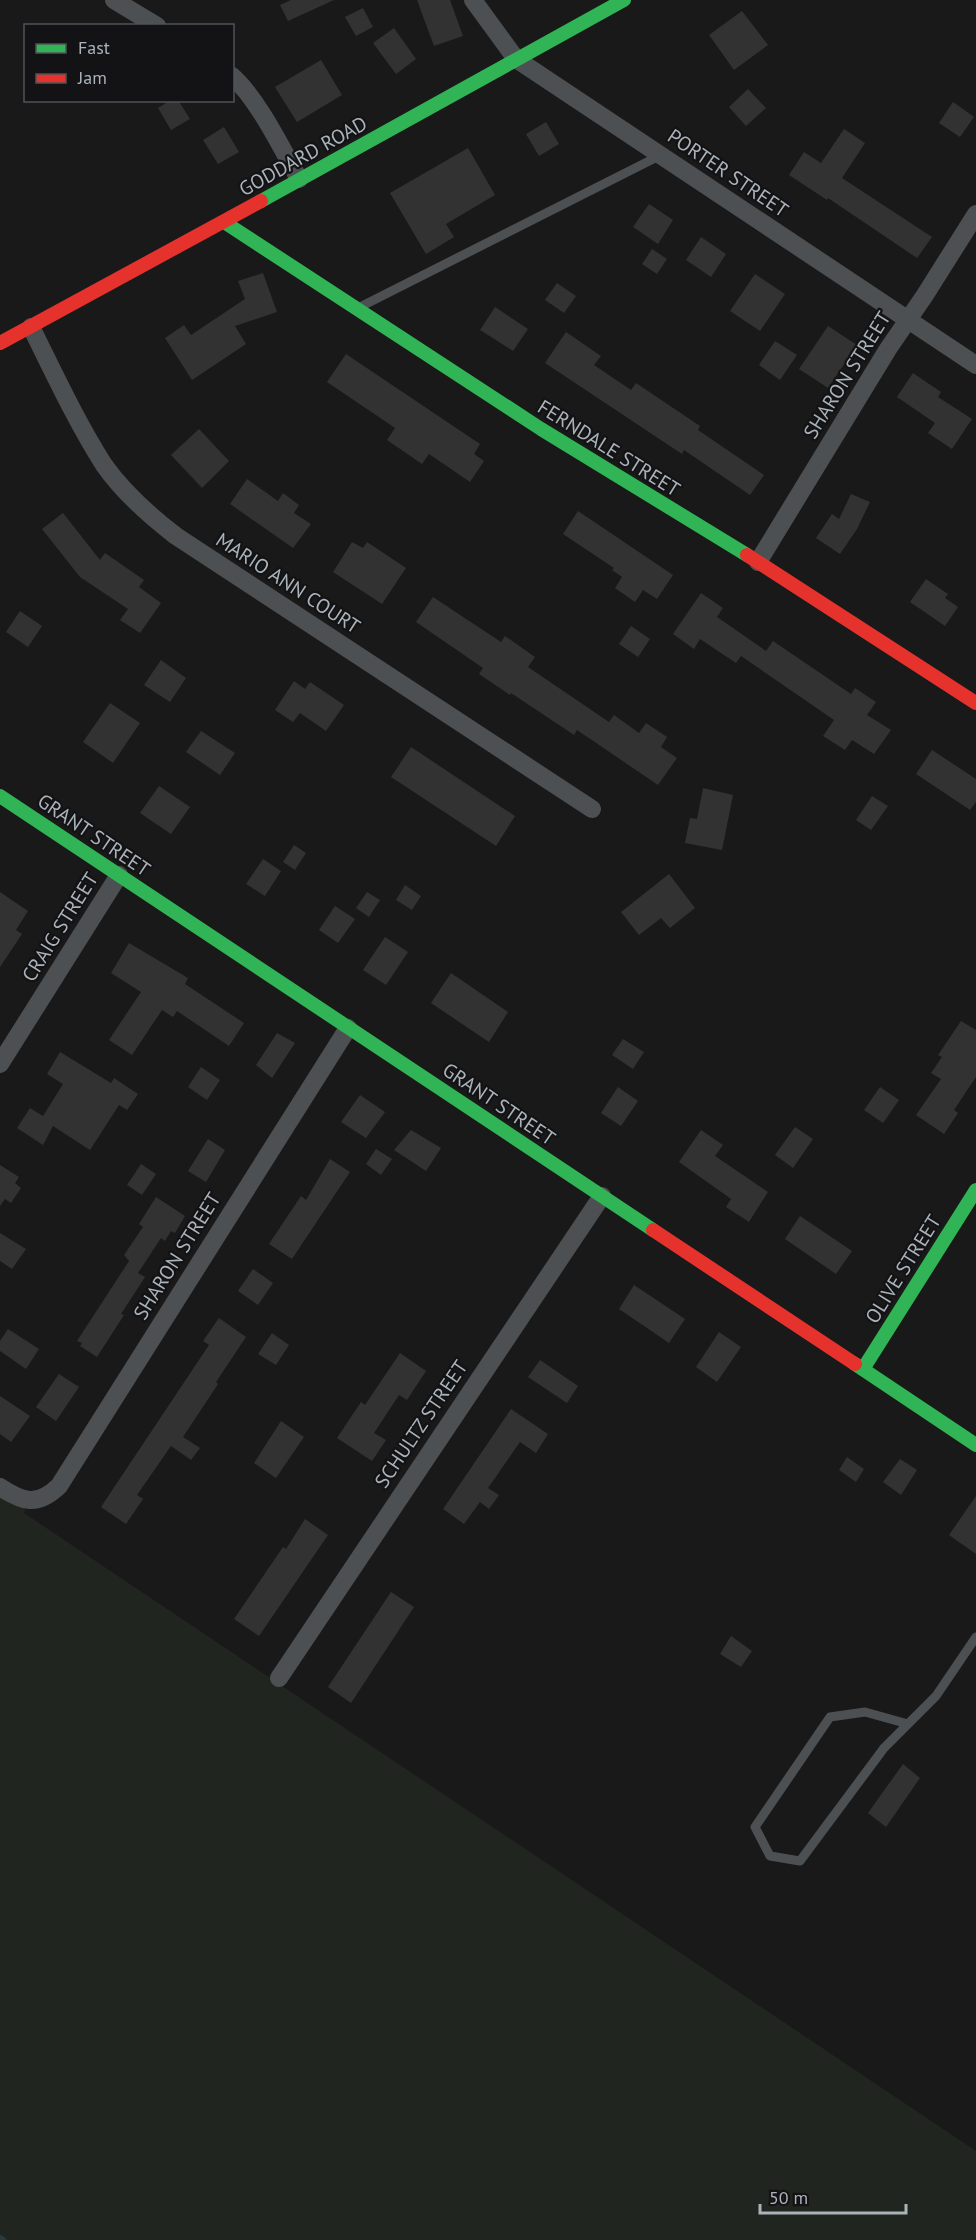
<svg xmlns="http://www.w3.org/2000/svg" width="976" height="2240" font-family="'PT Sans',sans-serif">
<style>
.green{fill:#20261f}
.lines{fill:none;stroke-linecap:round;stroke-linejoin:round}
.stream{stroke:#2c393b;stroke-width:6}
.building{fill:#323233}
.lane{stroke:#4d5052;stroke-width:9}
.street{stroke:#4d5052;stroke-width:18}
.fast{stroke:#30b455;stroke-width:14}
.jam{stroke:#e5322d;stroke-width:14}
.labels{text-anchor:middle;stroke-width:4.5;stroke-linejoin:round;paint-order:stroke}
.street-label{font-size:20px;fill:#aab3b9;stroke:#131315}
</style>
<rect width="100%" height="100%" fill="#191919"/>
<path class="green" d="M 0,1491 L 26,1505 L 24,1513 L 976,2151 L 976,2240 L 0,2240 Z"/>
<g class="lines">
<path class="stream" d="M 0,2238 L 3,2240"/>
</g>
<g class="building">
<path d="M 291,0 L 334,0 L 288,21 L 280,5 Z"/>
<path d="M 417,0 L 450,0 L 463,36 L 434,46 Z"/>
<path d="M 363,8 L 373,27 L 356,36 L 345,17 Z"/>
<path d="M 742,11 L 768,45 L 734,70 L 709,35 Z"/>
<path d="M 394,28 L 416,59 L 396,74 L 373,43 Z"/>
<path d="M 321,60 L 342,95 L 297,122 L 275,87 Z"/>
<path d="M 748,89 L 766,108 L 746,126 L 729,107 Z"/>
<path d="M 171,100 L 178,100 L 190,119 L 171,130 L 158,108 Z"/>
<path d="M 953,102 L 974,117 L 960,137 L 939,123 Z"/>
<path d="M 546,122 L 559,144 L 539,156 L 526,134 Z"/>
<path d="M 224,127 L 239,152 L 218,164 L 203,140 Z"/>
<path d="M 844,129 L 865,143 L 842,178 L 932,237 L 917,258 L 828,198 L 827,200 L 789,175 L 804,152 L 821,163 Z"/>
<path d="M 468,148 L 495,195 L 446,224 L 454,237 L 426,254 L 390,193 Z"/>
<path d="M 649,204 L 673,220 L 658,244 L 633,227 Z"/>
<path d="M 701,237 L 726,254 L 711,277 L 686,260 Z"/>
<path d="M 652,249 L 667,259 L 657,274 L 642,264 Z"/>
<path d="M 263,273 L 277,312 L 235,326 L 246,344 L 192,380 L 165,338 L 184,325 L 191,335 L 245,299 L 238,281 Z"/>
<path d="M 755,274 L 785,294 L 760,331 L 730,311 Z"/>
<path d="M 557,283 L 576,296 L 564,313 L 545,300 Z"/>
<path d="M 495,307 L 528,329 L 513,351 L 480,330 Z"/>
<path d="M 828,326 L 857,345 L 828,388 L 799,369 Z"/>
<path d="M 566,332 L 601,356 L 594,365 L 631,390 L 636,383 L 700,426 L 698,430 L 764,475 L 750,495 L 684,450 L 682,454 L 545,363 Z"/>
<path d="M 775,341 L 797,355 L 780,380 L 759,365 Z"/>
<path d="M 346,354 L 480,444 L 474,454 L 484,461 L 470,482 L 429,454 L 422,464 L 387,440 L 395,428 L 327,382 Z"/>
<path d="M 913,373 L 941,392 L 938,397 L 972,419 L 952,449 L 928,433 L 935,423 L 897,397 Z"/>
<path d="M 199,429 L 229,461 L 202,488 L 171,455 Z"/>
<path d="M 247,479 L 278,501 L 283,493 L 299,505 L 294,513 L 311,524 L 293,548 L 230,504 Z"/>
<path d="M 851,494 L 870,502 L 857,529 L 840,554 L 816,538 L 832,514 L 839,519 Z"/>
<path d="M 578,511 L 673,575 L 657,599 L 643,590 L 635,602 L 615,588 L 622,577 L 612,570 L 614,568 L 563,534 Z"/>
<path d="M 63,513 L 100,560 L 105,553 L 144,580 L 139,587 L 161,603 L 140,633 L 120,620 L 128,609 L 80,577 L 42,529 Z"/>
<path d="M 352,542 L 363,548 L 367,542 L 406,568 L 382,604 L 333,572 Z"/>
<path d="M 926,579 L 948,594 L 945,598 L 958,607 L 945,626 L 910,602 Z"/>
<path d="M 701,593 L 723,608 L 717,617 L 766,651 L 773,641 L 851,694 L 855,688 L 876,702 L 867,715 L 891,730 L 874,754 L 852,740 L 845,750 L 823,736 L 834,720 L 741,656 L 736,663 L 700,639 L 694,649 L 673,634 Z"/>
<path d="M 433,597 L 501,642 L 505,636 L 535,657 L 528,667 L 609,722 L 614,715 L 639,733 L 646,723 L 667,737 L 661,747 L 677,758 L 658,785 L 577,730 L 574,735 L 511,693 L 510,695 L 479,674 L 483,668 L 416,622 Z"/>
<path d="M 20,611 L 42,626 L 28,647 L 6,632 Z"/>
<path d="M 631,626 L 650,639 L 638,657 L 619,644 Z"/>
<path d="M 161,660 L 186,678 L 170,702 L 144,685 Z"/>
<path d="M 294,681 L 305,689 L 310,682 L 344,705 L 326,731 L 300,713 L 293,722 L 275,710 Z"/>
<path d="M 110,703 L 140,723 L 113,763 L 83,742 Z"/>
<path d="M 201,731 L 235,753 L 220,775 L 186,752 Z"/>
<path d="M 411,747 L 515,816 L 496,846 L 391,777 Z"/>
<path d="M 932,750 L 976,779 L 976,802 L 970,810 L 916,774 Z"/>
<path d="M 159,786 L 190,807 L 171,834 L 140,813 Z"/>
<path d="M 703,788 L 733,795 L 722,850 L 685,843 L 690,818 L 697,819 Z"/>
<path d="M 872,796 L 888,806 L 871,830 L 856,820 Z"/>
<path d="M 294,845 L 306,853 L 295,870 L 283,862 Z"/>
<path d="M 263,859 L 281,871 L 265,896 L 246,884 Z"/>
<path d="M 669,874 L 695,908 L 670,928 L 661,918 L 639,935 L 621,912 Z"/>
<path d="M 405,885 L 421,896 L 412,910 L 396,900 Z"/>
<path d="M 0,892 L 28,911 L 16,930 L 22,934 L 0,967 Z"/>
<path d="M 367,892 L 380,900 L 369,917 L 356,908 Z"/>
<path d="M 335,906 L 355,919 L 338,943 L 319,930 Z"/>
<path d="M 385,937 L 408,952 L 386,985 L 363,970 Z"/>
<path d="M 129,943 L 188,978 L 185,984 L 244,1023 L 229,1046 L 177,1011 L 173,1017 L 162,1010 L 132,1055 L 109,1040 L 141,992 L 111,973 Z"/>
<path d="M 451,973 L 508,1012 L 489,1042 L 431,1003 Z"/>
<path d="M 961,1021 L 976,1030 L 976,1077 L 954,1110 L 958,1113 L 944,1134 L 916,1115 L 941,1079 L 931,1073 L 942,1057 L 938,1055 Z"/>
<path d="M 277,1033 L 295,1043 L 272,1078 L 256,1065 Z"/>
<path d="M 623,1039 L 644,1052 L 633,1069 L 612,1055 Z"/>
<path d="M 60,1052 L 111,1083 L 114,1078 L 138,1094 L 127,1110 L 119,1105 L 90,1150 L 53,1126 L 43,1145 L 17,1128 L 30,1108 L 43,1116 L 63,1084 L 47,1074 Z"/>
<path d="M 201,1067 L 220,1080 L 207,1100 L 188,1087 Z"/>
<path d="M 618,1087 L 638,1101 L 621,1126 L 601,1113 Z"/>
<path d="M 880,1087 L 899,1100 L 883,1123 L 864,1110 Z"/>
<path d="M 360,1095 L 385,1112 L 366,1138 L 341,1122 Z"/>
<path d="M 795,1127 L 813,1139 L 793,1168 L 775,1155 Z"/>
<path d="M 411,1130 L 441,1148 L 426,1171 L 394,1150 Z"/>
<path d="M 701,1130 L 723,1145 L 715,1156 L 768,1192 L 749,1222 L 726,1207 L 731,1199 L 679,1162 Z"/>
<path d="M 208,1139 L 225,1150 L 206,1182 L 188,1171 Z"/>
<path d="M 376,1149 L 392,1159 L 381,1175 L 366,1164 Z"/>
<path d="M 330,1159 L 350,1172 L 292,1259 L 269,1244 L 301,1196 L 306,1200 Z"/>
<path d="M 141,1164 L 156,1174 L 142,1195 L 127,1185 Z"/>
<path d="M 0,1165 L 19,1177 L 15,1183 L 21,1188 L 11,1203 L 5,1199 L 0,1206 Z"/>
<path d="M 156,1197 L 185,1216 L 175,1233 L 171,1231 L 165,1241 L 161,1238 L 138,1273 L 145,1277 L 121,1314 L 124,1315 L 97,1357 L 80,1346 L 82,1343 L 77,1341 L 129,1261 L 124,1255 L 143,1227 L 139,1224 Z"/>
<path d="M 800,1216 L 852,1251 L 836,1274 L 785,1239 Z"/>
<path d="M 0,1233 L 26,1249 L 12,1269 L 0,1261 Z"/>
<path d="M 253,1269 L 273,1283 L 258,1305 L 238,1291 Z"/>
<path d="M 634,1285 L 685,1319 L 669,1343 L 619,1309 Z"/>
<path d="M 219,1318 L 246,1337 L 216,1382 L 218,1384 L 183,1437 L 200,1448 L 191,1460 L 171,1446 L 137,1495 L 143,1499 L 126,1524 L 101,1507 L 209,1345 L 203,1341 Z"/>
<path d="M 8,1329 L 39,1349 L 26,1369 L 0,1351 L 0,1341 Z"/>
<path d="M 719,1332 L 741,1347 L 717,1382 L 696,1367 Z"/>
<path d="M 272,1333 L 289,1345 L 276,1365 L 258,1354 Z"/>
<path d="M 400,1353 L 426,1371 L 407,1400 L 399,1395 L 374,1433 L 386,1440 L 372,1461 L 337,1438 L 361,1402 L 365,1405 Z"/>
<path d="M 540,1360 L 578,1386 L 567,1403 L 528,1377 Z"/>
<path d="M 59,1374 L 79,1387 L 56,1421 L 36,1407 Z"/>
<path d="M 0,1396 L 30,1416 L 11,1442 L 0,1434 Z"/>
<path d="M 511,1409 L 548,1434 L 536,1453 L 520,1442 L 488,1488 L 499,1495 L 489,1509 L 480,1502 L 464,1524 L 443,1509 Z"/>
<path d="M 281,1421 L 304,1437 L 276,1478 L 254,1463 Z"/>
<path d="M 847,1457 L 864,1469 L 856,1482 L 839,1470 Z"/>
<path d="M 900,1459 L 917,1470 L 901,1495 L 883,1482 Z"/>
<path d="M 976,1496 L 976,1554 L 949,1535 Z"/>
<path d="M 305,1519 L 328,1535 L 259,1636 L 234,1619 L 283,1547 L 286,1549 Z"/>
<path d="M 391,1592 L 414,1607 L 351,1703 L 328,1687 Z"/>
<path d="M 731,1636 L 752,1651 L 741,1667 L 720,1654 Z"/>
<path d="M 903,1764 L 920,1778 L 886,1827 L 868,1813 Z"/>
</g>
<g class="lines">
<g class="lane">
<path d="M 360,307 L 661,155"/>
<path d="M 908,1724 L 865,1712 L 830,1717 L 755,1827 L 770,1856 L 800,1861 L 884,1748 L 936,1696 L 976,1637"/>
</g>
<g class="street">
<path d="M 114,0 L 157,26"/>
<path d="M 473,0 L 516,59 L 976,365"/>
<path d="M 232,76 C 258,99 282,149 299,179"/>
<path d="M 31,327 C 54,373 76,421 104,465 C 123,492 150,516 176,536 L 592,809"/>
<path d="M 758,562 L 888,349 L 925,295 L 976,214"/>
<path d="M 0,1064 L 119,875"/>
<path d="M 0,1487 C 23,1502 37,1507 59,1486 L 348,1028"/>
<path d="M 279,1678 L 602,1196"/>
</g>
<g class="fast">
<path d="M 261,201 L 624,0"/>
<path d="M 224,222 L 541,429 L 747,555"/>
<path d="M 0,796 L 653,1230"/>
<path d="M 855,1364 L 976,1445"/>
<path d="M 863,1369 L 976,1190"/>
</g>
<g class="jam">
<path d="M 0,343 L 261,201"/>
<path d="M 747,555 L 976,703"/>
<path d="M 653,1230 L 855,1364"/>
</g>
</g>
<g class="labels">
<g class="street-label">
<text transform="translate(303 156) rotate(-29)" y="7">GODDARD ROAD</text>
<text transform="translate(728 173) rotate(34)" y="7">PORTER STREET</text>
<text transform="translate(847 375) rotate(-58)" y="7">SHARON STREET</text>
<text transform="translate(609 448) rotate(32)" y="7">FERNDALE STREET</text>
<text transform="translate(288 583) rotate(33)" y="7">MARIO ANN COURT</text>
<text transform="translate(94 835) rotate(34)" y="7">GRANT STREET</text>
<text transform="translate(60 927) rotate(-58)" y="7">CRAIG STREET</text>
<text transform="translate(499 1104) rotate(34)" y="7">GRANT STREET</text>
<text transform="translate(177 1256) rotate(-58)" y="7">SHARON STREET</text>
<text transform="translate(903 1269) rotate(-58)" y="7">OLIVE STREET</text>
<text transform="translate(421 1424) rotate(-56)" y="7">SCHULTZ STREET</text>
</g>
</g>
<rect x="24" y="24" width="210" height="78" fill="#131315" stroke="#4f5357" stroke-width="1.5"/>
<rect x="36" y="44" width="30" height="9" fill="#30b455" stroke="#4f5357" stroke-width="1.5"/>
<text x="78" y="54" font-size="18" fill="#aab3b9">Fast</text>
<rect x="36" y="74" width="30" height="9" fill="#e5322d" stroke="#4f5357" stroke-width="1.5"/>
<text x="78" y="84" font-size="18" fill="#aab3b9">Jam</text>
<path d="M760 2204v9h146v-9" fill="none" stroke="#aab3b9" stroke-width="3"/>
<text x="769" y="2204" font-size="18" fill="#aab3b9" stroke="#131315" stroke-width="4.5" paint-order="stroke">50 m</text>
</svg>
